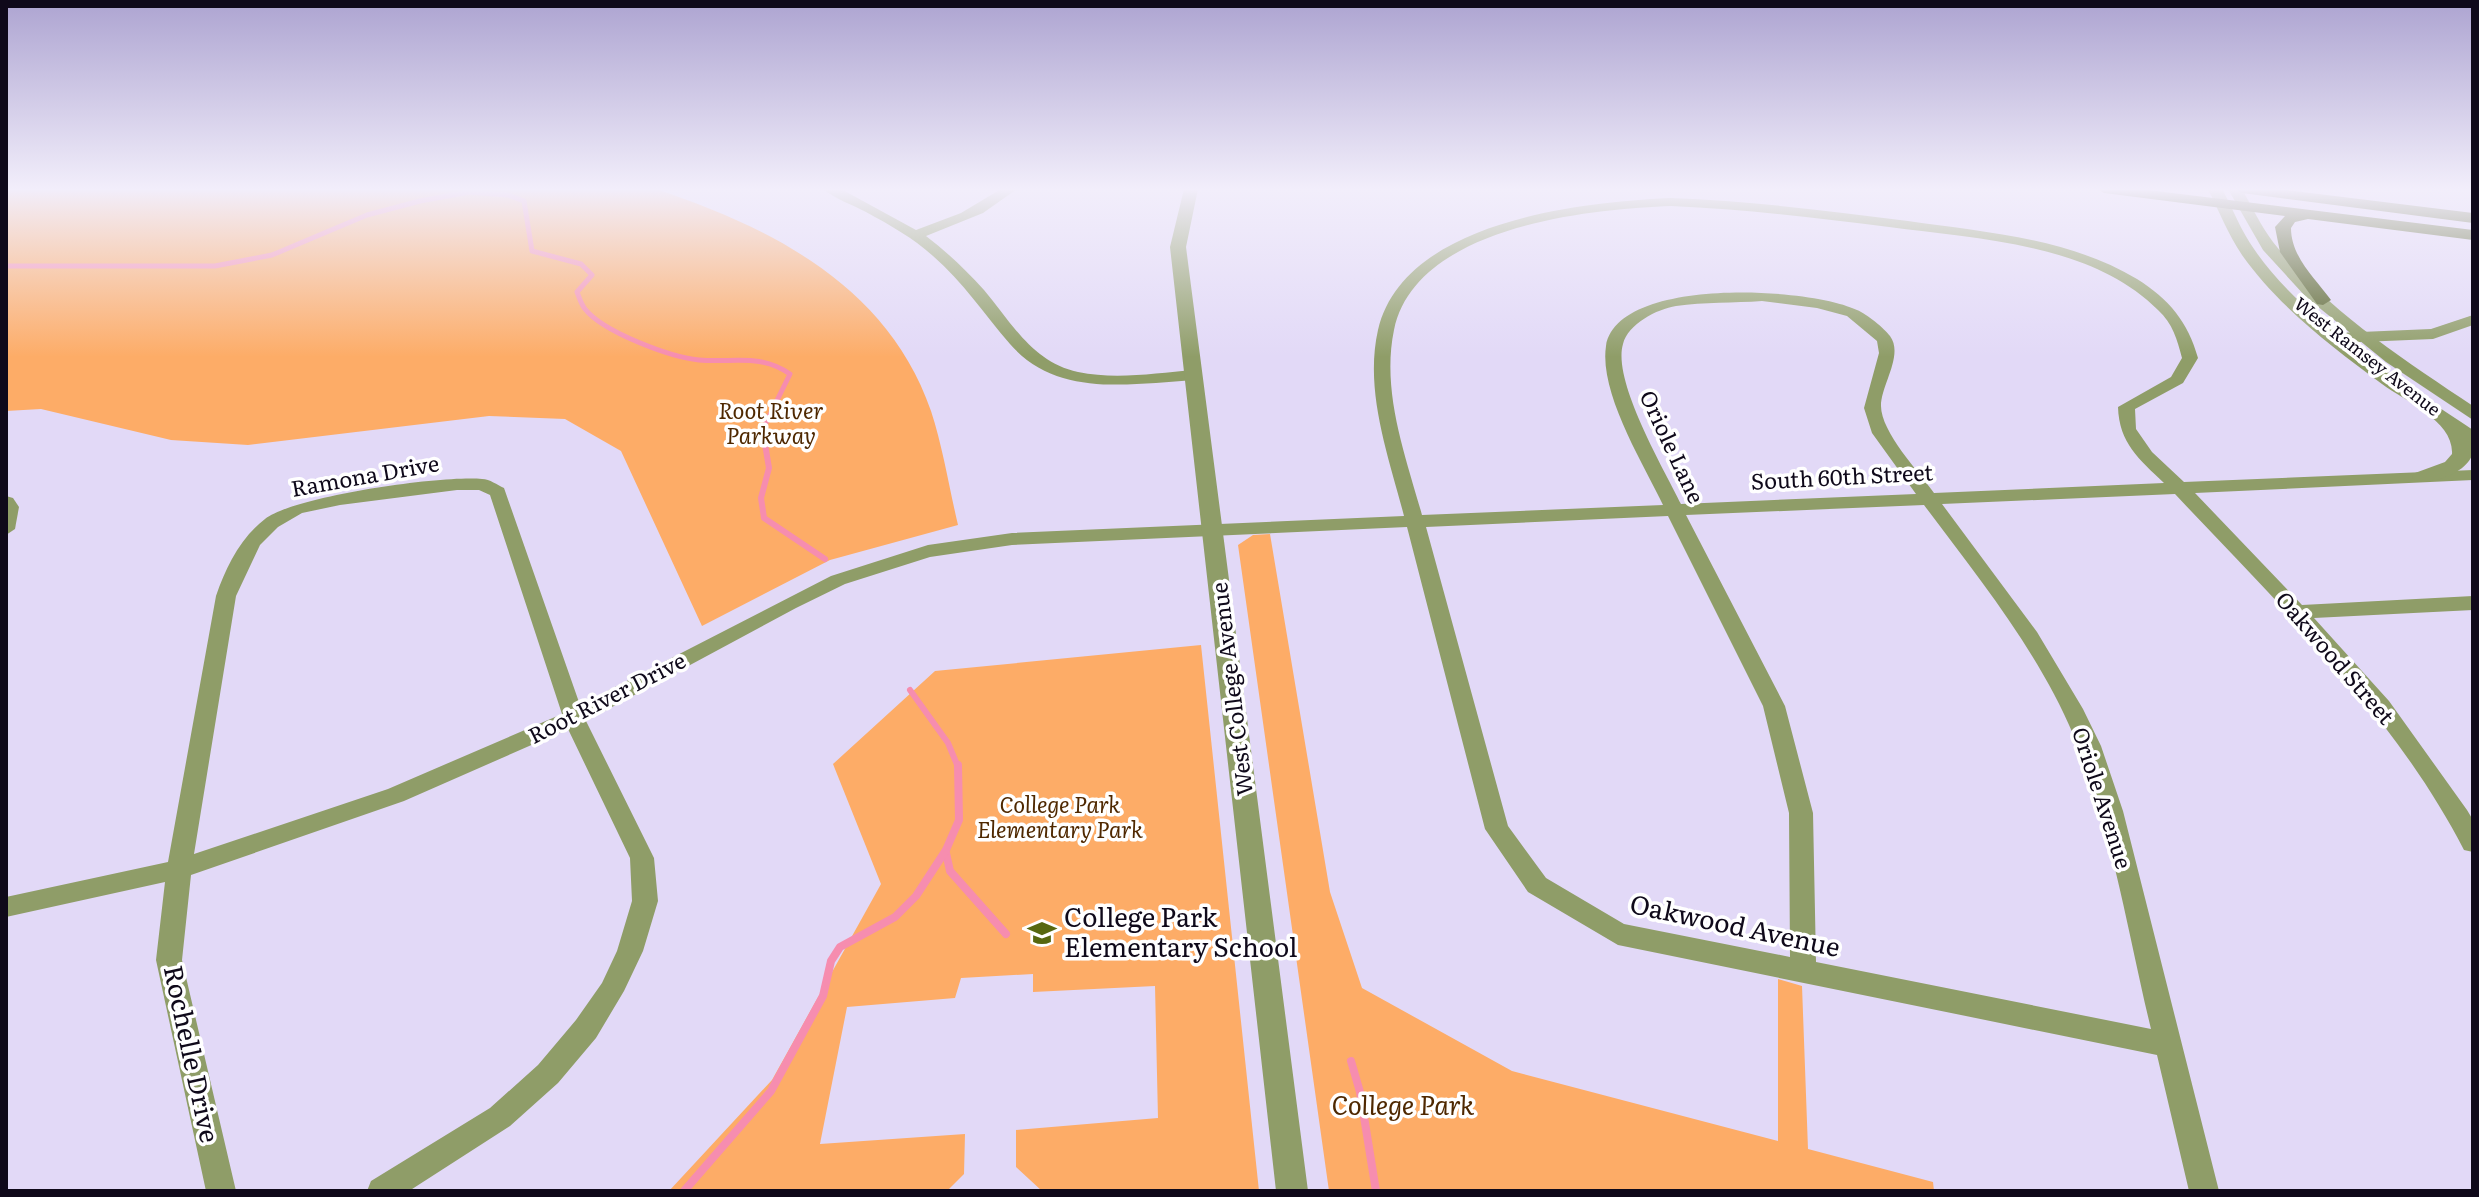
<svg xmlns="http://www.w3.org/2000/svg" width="2479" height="1197" font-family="Literata,serif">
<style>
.green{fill:#fdac67}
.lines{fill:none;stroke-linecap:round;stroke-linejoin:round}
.stream-far2{stroke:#f68daf;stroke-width:5}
.stream-far1{stroke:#f68daf;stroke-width:6}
.stream{stroke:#f68daf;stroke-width:8}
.minor{fill:#8f9d68;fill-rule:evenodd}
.tertiary{fill:#8f9d68;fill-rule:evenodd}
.primary{fill:#546126;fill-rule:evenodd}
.labels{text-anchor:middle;stroke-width:7;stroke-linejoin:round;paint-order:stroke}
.far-street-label{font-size:18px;fill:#0f091a;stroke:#fff}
.park-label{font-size:22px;font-style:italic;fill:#4f2800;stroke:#fff}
.street-label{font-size:22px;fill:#0f091a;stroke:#fff}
.near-poi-label{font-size:26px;fill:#0f091a;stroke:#fff;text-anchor:start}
.near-street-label{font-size:26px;fill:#0f091a;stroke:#fff}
.near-park-label{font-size:26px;font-style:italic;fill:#4f2800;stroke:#fff}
</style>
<rect width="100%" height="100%" fill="#e2d9f7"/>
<g class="green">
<path d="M 6,189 L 656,189 C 772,228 888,286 931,411 C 943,448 949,487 958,525 L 830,560 L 702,626 L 621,451 L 565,419 L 489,416 L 248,445 L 171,440 L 41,409 L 6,411 Z"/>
<path d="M 1270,534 L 1330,892 L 1362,988 L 1512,1071 L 1778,1141 L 1778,979 L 1802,986 L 1808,1149 L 1933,1182 L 1934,1191 L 1329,1191 L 1238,545 L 1253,535 Z"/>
<path d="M 1201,645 L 1259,1191 L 1042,1191 L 1016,1167 L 1016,1130 L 1158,1118 L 1155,986 L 1033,992 L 1033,974 L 961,978 L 955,998 L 847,1007 L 820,1144 L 965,1134 L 964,1174 L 947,1191 L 669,1191 L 772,1080 L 881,884 L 833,764 L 935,671 Z"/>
</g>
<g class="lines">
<path class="stream-far2" d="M 6,266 L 215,266 L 272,255 L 367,215 L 420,201 L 469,192 L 508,195 L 524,201 L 532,251 L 581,264 L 592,275 L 577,292 C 579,297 581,304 585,309 C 603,332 670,357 699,360 C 733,363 760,353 790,374 L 763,429 L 765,440"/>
<g class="stream-far1">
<path d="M 764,438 L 769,468 L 761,498 L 764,518 L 825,559"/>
<path d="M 910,690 L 948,743 L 958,767"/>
</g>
<g class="stream">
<path d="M 946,853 L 950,871 L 1006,934"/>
<path d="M 1351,1061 L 1360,1092 L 1376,1191"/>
<path d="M 684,1191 L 771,1091 L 823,996 L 831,961 L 840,947 L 895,917 L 916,896 L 946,850 L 959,820 L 958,765"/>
</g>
<g class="minor">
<path d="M 823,189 L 841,189 L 916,230 L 961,213 L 1001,189 L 1017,189 L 983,213 L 926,236 C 947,252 966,270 984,290 C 1011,322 1033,363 1078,372 C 1116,380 1156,373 1194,370 L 1202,375 L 1194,380 C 1130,384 1057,398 1010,344 C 984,314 963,282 933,256 C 913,238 890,225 866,212 C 853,205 835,199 823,189 Z"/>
<path d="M 1671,198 C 1751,201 1829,211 1908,221 C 1984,232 2069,238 2137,279 C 2169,299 2188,322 2198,358 L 2183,383 L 2135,409 L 2136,429 L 2152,452 L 2184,482 L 2473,470 L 2473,480 L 2195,493 L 2302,605 L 2473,596 L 2473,610 L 2314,618 L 2389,701 L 2467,810 L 2473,820 L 2473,852 L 2464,850 C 2394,714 2278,604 2175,494 L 1942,504 L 2037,632 L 2083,709 L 2101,746 L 2123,811 L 2219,1191 L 2189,1191 L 2157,1055 L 1618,945 L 1528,892 L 1485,829 L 1407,527 L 1012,545 L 930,557 L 845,584 L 796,608 L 586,721 L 654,858 L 658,901 L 643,951 L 624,991 L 596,1038 L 558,1083 L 510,1126 L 409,1191 L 367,1191 L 371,1181 L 490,1108 L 538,1065 L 576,1020 L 602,983 L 617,951 L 632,901 L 630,858 L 568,729 L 404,801 L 191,875 L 182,960 L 236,1191 L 206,1191 L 156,960 L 165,882 L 6,917 L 6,897 L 168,862 L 216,596 C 226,567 240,538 265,519 C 294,496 443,475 482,479 C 490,479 497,485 504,488 L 580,705 L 831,576 L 928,545 L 1012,533 L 1404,516 C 1389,457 1364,392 1378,330 C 1403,221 1581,202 1671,198 ZM 1671,206 C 1744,209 1817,218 1889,227 C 1978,239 2091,243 2158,310 C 2173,324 2177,339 2182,358 L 2171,377 L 2118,407 C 2119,443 2139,459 2164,483 L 1934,493 C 1919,472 1881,432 1881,406 C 1881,385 1904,355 1890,336 C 1884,328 1867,314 1857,310 C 1810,287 1617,276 1606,346 C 1599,393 1643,463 1663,505 L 1422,515 C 1406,457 1381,392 1394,330 C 1415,227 1587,209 1671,206 ZM 1762,301 L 1817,308 L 1847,316 L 1877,341 L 1879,353 L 1864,408 L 1872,433 L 1916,494 L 1681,504 C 1664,469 1612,381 1623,344 C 1628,324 1657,309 1676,306 C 1704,302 1734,303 1762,301 ZM 457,490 L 479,490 L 490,495 L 562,714 L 388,789 L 194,854 L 236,596 L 260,545 L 278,527 L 302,513 L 340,505 ZM 1924,505 C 1978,577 2038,651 2073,734 C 2111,824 2128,934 2151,1029 L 1816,962 L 1813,813 L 1785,706 L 1686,515 ZM 1668,516 L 1763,706 L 1789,813 L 1790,957 L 1624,924 L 1546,878 L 1508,826 L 1426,527 Z"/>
<path d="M 2473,315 L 2473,325 L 2433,339 L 2337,343 L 2329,338 L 2337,333 L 2431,329 Z"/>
<path d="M 6,496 L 13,498 L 19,507 L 15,529 L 6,535 Z"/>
</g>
<g class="tertiary">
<path d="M 1184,189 L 1198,189 L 1186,247 L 1308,1191 L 1276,1191 L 1170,247 Z"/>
<path d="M 2208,189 L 2222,189 C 2233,209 2241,231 2254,249 C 2303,321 2402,382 2473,430 C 2473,441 2474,446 2472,455 C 2466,473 2432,485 2415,481 L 2412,477 L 2415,473 L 2445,462 L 2452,454 C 2454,421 2405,401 2382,384 C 2332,347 2278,306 2242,255 C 2228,234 2219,211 2208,189 Z"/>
<path d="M 2228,189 L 2242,189 C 2252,207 2261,226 2273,242 C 2326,310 2403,359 2473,406 L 2473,420 L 2386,362 L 2306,297 L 2263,250 Z"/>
</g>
<g class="primary">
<path d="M 2097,189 L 2140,189 L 2473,230 L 2473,240 L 2308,219 L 2295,222 L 2291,228 C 2291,257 2315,278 2331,300 L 2323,305 L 2317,304 L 2280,252 L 2275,227 L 2285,216 L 2104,193 Z"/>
<path d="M 2235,189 L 2278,189 L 2473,213 L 2473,223 L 2242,193 Z"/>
</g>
</g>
<linearGradient id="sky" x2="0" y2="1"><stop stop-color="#ada4d1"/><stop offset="0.53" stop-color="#f2eefb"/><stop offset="1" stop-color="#f2eefb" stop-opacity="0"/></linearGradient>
<rect width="2479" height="357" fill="url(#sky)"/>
<defs>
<symbol id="school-bare" viewBox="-9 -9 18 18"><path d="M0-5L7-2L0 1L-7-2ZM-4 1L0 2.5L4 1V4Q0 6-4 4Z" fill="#57670f" stroke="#fff" stroke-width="2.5" paint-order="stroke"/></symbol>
</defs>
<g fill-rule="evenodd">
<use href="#school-bare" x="1022" y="913" width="40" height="40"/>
</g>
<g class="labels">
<g class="far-street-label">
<text transform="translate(2367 357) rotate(38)" y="6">West Ramsey Avenue</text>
</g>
<g class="park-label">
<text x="771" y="419">Root River<tspan x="771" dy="25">Parkway</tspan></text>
<text x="1060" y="813">College Park<tspan x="1060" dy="25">Elementary Park</tspan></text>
</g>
<g class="street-label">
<text transform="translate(1672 447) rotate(65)" y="8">Oriole Lane</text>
<text transform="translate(365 476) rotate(-10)" y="8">Ramona Drive</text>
<text transform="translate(1842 477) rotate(-3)" y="8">South 60th Street</text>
<text transform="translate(2335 658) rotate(49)" y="8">Oakwood Street</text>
<text transform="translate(1232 689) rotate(-97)" y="8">West College Avenue</text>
<text transform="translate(607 698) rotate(-27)" y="8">Root River Drive</text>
<text transform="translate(2102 798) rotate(72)" y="8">Oriole Avenue</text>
</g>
<g class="near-poi-label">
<text x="1064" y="927">College Park<tspan x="1064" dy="30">Elementary School</tspan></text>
</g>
<g class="near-street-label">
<text transform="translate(1735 926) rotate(12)" y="9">Oakwood Avenue</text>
<text transform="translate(191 1054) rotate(78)" y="9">Rochelle Drive</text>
</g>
<g class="near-park-label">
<text x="1403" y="1115">College Park</text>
</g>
</g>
<rect width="2479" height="1197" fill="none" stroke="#0f091a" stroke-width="16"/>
</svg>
